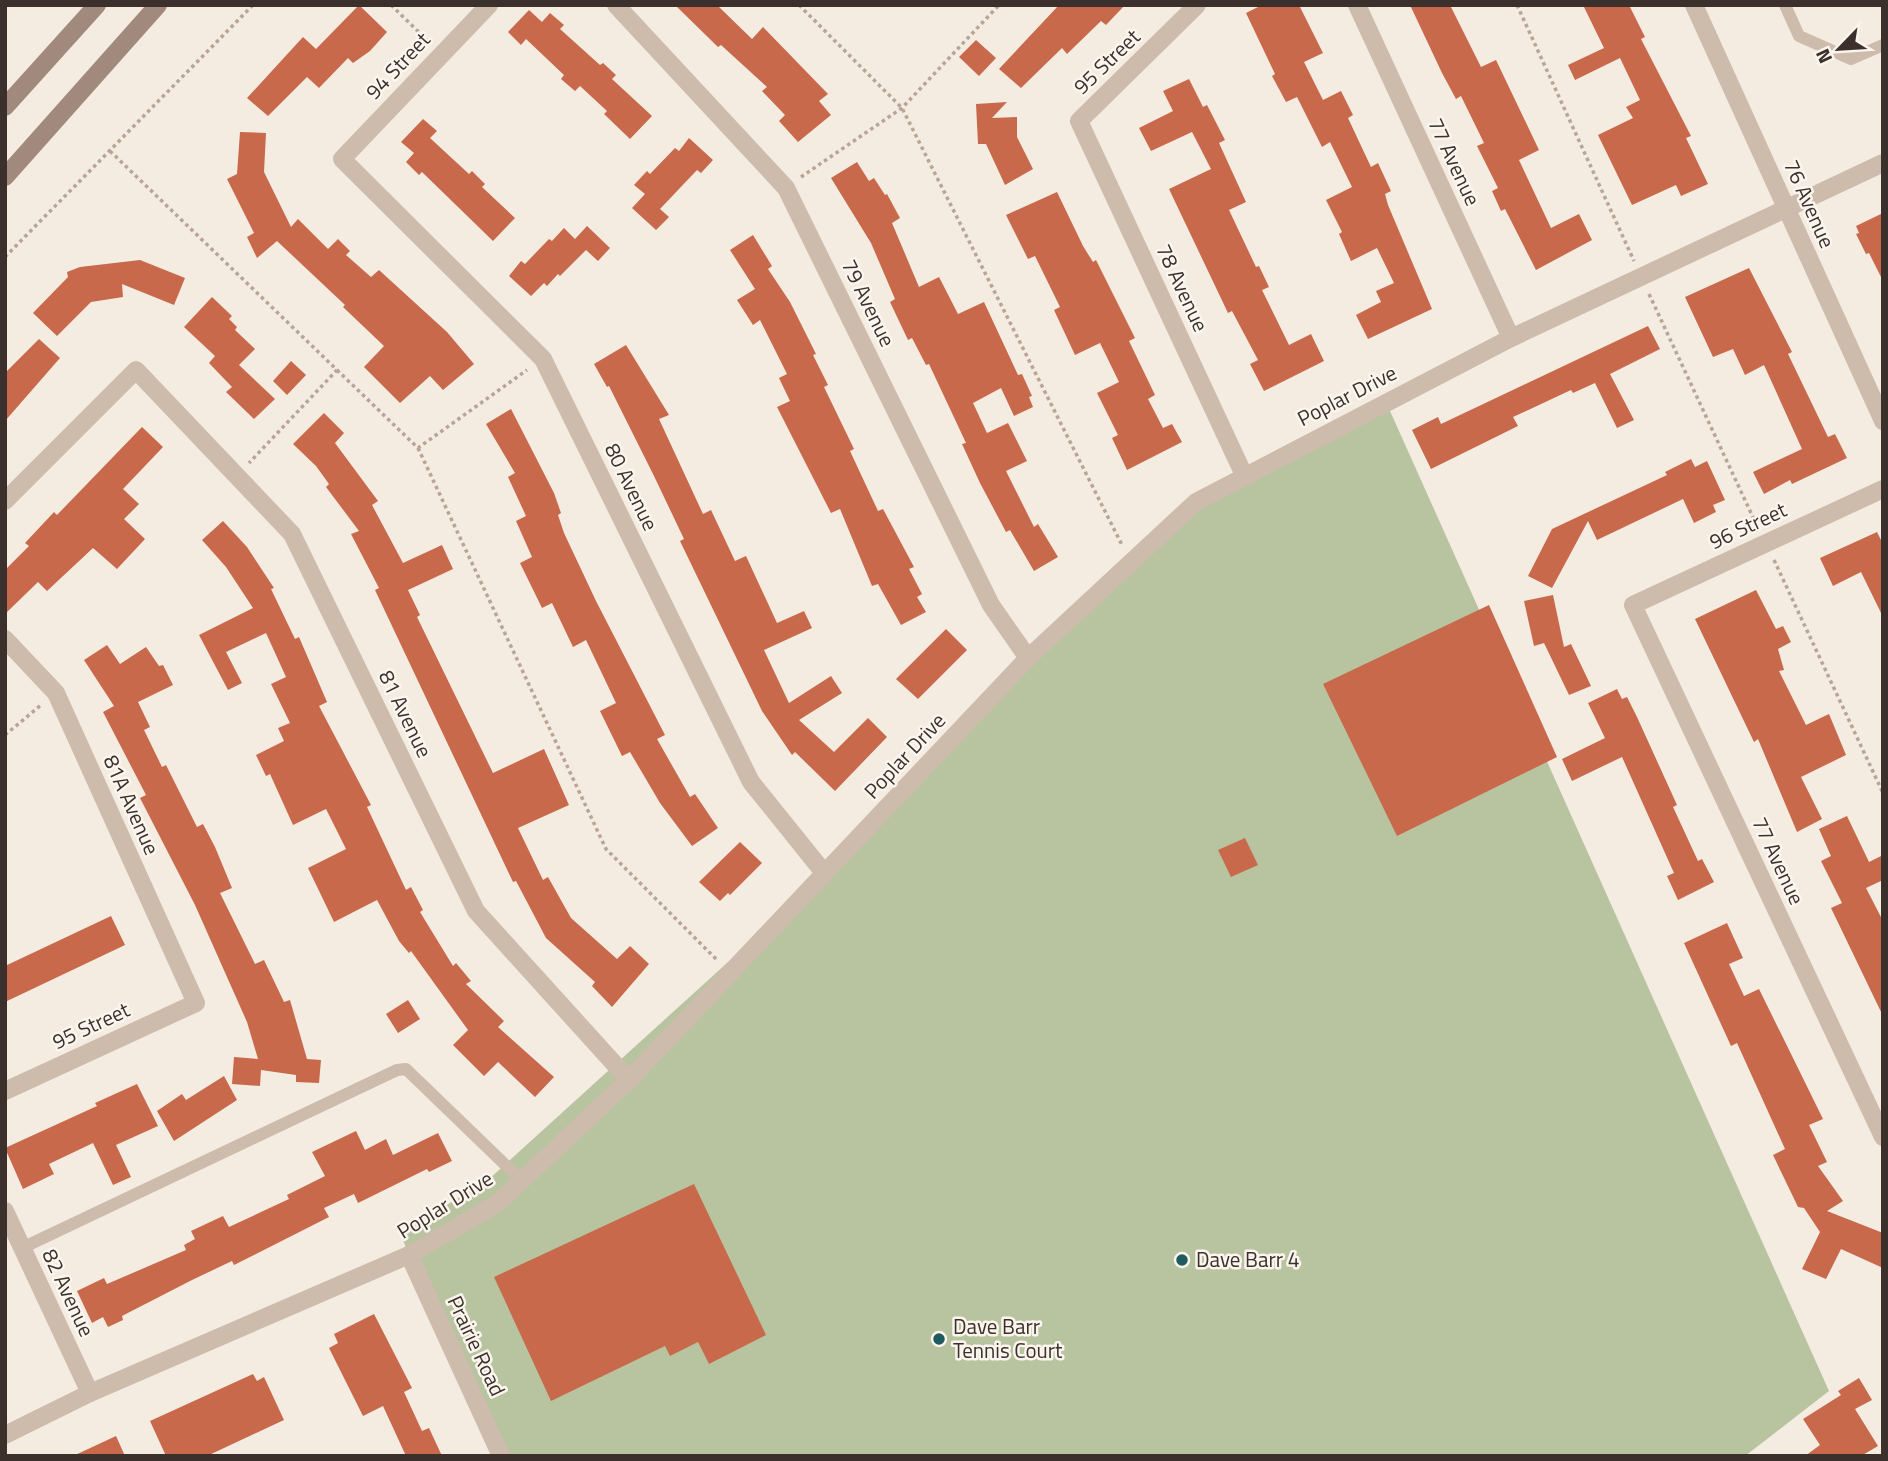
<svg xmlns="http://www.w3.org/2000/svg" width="1888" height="1461" font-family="'Titillium Web',sans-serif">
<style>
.green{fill:#b8c4a0}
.building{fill:#c8694b}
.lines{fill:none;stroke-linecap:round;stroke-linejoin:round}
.path{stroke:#b9a596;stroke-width:3.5;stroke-dasharray:3.5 3.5;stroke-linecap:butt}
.service{stroke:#cdbbac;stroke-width:12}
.minor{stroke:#cdbbac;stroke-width:18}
.tertiary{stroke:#cdbbac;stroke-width:18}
.secondary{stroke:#a18a7d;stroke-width:18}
.poi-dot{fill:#1f5a5e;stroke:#fbf5ee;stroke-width:2.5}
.labels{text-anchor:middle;stroke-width:5;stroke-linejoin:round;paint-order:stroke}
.street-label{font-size:21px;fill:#3b302b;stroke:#fbf5ee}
.poi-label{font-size:21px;fill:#3b302b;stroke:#fbf5ee;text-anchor:start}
</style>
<rect width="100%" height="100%" fill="#f4ebe1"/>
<path class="green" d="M 1386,402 L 1829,1391 L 1745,1456 L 493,1456 L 400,1233 L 488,1180 L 825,874 L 1028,658 L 1196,502 Z"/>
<g class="building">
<path d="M 359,5 L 387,32 L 370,51 L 353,63 L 348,58 L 319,88 L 307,77 L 268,116 L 247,98 L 303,37 L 316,49 Z"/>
<path d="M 675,5 L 717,5 L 752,39 L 763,27 L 828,94 L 819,101 L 831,115 L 798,142 L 779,121 L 785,115 L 762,91 L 767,87 L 721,45 L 718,47 Z"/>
<path d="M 1059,5 L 1125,5 L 1106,25 L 1101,21 L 1067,54 L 1062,48 L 1021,88 L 999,69 Z"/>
<path d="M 1262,5 L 1299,5 L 1323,53 L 1304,62 L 1323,100 L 1341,91 L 1353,115 L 1348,118 L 1371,167 L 1378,163 L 1391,191 L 1385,194 L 1388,205 L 1432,309 L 1368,339 L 1356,315 L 1381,302 L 1376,291 L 1394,283 L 1377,248 L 1351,261 L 1339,234 L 1342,232 L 1326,200 L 1352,187 L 1330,142 L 1322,147 L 1297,97 L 1286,102 L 1272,76 L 1275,74 L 1246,13 Z"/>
<path d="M 1410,5 L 1450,5 L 1481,67 L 1496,60 L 1539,150 L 1519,160 L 1551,228 L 1579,214 L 1592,240 L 1536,270 L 1505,209 L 1501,211 L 1492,191 L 1498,188 L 1477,146 L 1484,143 L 1461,96 L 1456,99 L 1442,73 Z"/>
<path d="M 1583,5 L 1629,5 L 1645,37 L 1641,39 L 1691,136 L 1686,138 L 1708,184 L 1681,196 L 1676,185 L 1632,205 L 1598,135 L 1633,118 L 1626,107 L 1640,100 L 1620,58 L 1575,80 L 1568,65 L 1604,48 Z"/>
<path d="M 529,10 L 542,22 L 550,13 L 564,25 L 560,29 L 600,65 L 603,63 L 616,75 L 612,79 L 652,116 L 630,139 L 604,114 L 607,111 L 580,86 L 575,91 L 561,79 L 564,75 L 526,39 L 521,45 L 508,32 Z"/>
<path d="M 976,40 L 996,58 L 979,76 L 959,57 Z"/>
<path d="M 1189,79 L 1203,107 L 1207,105 L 1225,140 L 1219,143 L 1246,202 L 1229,210 L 1256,267 L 1259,266 L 1269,287 L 1262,290 L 1289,345 L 1311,334 L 1324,361 L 1264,391 L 1250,364 L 1258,360 L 1232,311 L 1228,313 L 1169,189 L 1211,169 L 1192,132 L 1151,151 L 1139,128 L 1173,111 L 1163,91 Z"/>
<path d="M 1007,102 L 992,118 L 1017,117 L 1017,137 L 1033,169 L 1005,185 L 986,144 L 978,144 L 976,104 Z"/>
<path d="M 423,119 L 437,131 L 430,138 L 469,174 L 472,171 L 485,184 L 482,187 L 515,218 L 493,241 L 422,172 L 419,175 L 406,162 L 414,153 L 401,142 Z"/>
<path d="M 240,132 L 266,133 L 264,172 L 291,227 L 298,219 L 328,249 L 338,239 L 350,251 L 346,255 L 371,277 L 379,270 L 447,332 L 474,364 L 443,390 L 430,376 L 400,403 L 364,367 L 384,346 L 343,307 L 345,305 L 277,241 L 257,258 L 247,237 L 254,233 L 227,179 L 237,174 Z"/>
<path d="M 689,138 L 713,160 L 701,173 L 697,170 L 660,209 L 669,217 L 656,230 L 632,208 L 645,194 L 634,185 L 647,171 L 650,174 L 675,148 L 679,151 Z"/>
<path d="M 857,162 L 869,181 L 874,178 L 885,195 L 887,194 L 900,218 L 892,223 L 919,287 L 939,277 L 958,314 L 984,302 L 1018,375 L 1022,374 L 1032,396 L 1029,397 L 1033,407 L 1014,416 L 1001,388 L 973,403 L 987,433 L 1008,423 L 1027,461 L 1006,471 L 1034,527 L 1038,524 L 1058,557 L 1034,571 L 1010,530 L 1006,532 L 980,483 L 962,444 L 966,443 L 929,364 L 926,365 L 912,338 L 908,340 L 890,302 L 895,299 L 871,243 L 831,178 Z"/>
<path d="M 1057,192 L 1083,246 L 1093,262 L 1096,260 L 1135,338 L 1129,341 L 1155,395 L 1148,399 L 1163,428 L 1172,424 L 1182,442 L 1127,470 L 1112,438 L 1118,435 L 1097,393 L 1119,382 L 1100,343 L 1075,355 L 1054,310 L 1060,307 L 1035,256 L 1028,259 L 1006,215 Z"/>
<path d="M 1883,213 L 1883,281 L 1869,253 L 1866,254 L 1856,234 L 1859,233 L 1856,226 Z"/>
<path d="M 587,226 L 610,248 L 598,261 L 586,250 L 560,276 L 558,274 L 547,286 L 544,283 L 531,296 L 509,276 L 521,261 L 525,264 L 549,239 L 552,241 L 564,228 L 575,239 Z"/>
<path d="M 753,235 L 772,266 L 768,269 L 790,302 L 816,354 L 813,355 L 828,385 L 824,387 L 854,449 L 850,451 L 878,511 L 883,509 L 914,567 L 909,569 L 922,594 L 917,597 L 926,612 L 901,625 L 878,584 L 872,586 L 840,509 L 831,513 L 777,407 L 790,401 L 779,378 L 787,374 L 760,320 L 753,325 L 737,300 L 755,289 L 730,250 Z"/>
<path d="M 140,260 L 185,278 L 174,305 L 122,284 L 123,297 L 91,302 L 57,336 L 33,313 L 68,277 L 67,272 L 80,267 Z"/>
<path d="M 1749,268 L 1792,352 L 1788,354 L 1828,437 L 1835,434 L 1847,458 L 1792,484 L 1790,480 L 1764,494 L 1753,472 L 1802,449 L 1764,365 L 1745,375 L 1733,349 L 1713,357 L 1685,297 Z"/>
<path d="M 212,297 L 232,316 L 229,319 L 237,327 L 235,330 L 255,349 L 239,365 L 275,399 L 254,419 L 226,392 L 232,387 L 209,363 L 215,356 L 184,327 Z"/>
<path d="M 1648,326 L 1660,349 L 1610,374 L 1634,420 L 1617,428 L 1595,383 L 1573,393 L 1571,390 L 1513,417 L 1518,426 L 1431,469 L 1412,430 L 1438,417 L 1441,424 Z"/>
<path d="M 39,339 L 60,358 L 5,421 L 5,373 Z"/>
<path d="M 626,345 L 669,415 L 659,419 L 703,514 L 711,510 L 735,561 L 746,556 L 777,623 L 804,611 L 812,628 L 764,650 L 789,703 L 831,676 L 842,693 L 799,720 L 834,752 L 868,718 L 887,737 L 835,791 L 795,752 L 792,755 L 762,711 L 680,541 L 684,539 L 654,476 L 609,386 L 607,387 L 594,364 Z"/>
<path d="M 291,361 L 306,375 L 287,395 L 273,381 Z"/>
<path d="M 511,409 L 554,493 L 561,513 L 558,515 L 564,533 L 596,601 L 665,735 L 657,739 L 690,797 L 695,794 L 718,828 L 692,846 L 660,803 L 630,752 L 622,756 L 600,711 L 616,703 L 586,640 L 573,647 L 552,603 L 542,608 L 520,563 L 532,557 L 516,521 L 526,516 L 508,477 L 515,473 L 486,424 Z"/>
<path d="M 324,413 L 344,433 L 335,443 L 378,501 L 372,505 L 403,563 L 442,545 L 453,569 L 408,590 L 420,615 L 417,617 L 493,773 L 544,749 L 569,805 L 518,828 L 543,880 L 548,877 L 571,918 L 617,959 L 630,946 L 649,964 L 612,1007 L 592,986 L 595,982 L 546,938 L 516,881 L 513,882 L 375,590 L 379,588 L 351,534 L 359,531 L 326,487 L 329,484 L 316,466 L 293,444 Z"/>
<path d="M 142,427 L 163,447 L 123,489 L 139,504 L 124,519 L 145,539 L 117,569 L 93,548 L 47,591 L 38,582 L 5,614 L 5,570 L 29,546 L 25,543 L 54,512 L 57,515 Z"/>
<path d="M 1691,459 L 1695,467 L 1707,461 L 1725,500 L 1713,505 L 1716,512 L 1694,523 L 1683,499 L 1597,540 L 1588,521 L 1552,588 L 1528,576 L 1552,529 L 1667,475 L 1665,472 Z"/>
<path d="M 223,521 L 247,547 L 274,588 L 271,589 L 295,639 L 299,637 L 327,702 L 319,706 L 371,805 L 367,807 L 406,890 L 411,887 L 423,910 L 420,912 L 453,966 L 456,963 L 471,981 L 466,984 L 504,1021 L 498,1027 L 554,1077 L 535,1097 L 498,1062 L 484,1076 L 453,1045 L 468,1030 L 411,951 L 409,953 L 399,941 L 377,900 L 334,922 L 308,868 L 346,849 L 326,809 L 293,825 L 270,774 L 266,776 L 256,755 L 284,741 L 278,728 L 290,723 L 271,684 L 286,677 L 266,633 L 226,652 L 242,683 L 228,690 L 199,635 L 253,608 L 226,567 L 202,540 Z"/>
<path d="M 1877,532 L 1883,544 L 1883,617 L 1861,572 L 1833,586 L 1820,558 Z"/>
<path d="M 1756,590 L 1776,629 L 1783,626 L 1791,642 L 1778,649 L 1784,670 L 1779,671 L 1806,725 L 1829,714 L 1846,755 L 1801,777 L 1822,819 L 1797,832 L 1758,739 L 1754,742 L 1695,619 Z"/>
<path d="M 1553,595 L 1564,647 L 1571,644 L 1591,686 L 1569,695 L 1544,643 L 1534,646 L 1524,601 Z"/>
<path d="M 1489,605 L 1557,757 L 1397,836 L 1323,684 Z"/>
<path d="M 946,629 L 967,650 L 918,699 L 896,679 Z"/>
<path d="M 107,645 L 120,664 L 146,647 L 159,666 L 163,665 L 173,685 L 138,702 L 150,727 L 144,730 L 162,767 L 166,765 L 197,827 L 203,824 L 215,847 L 232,888 L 220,893 L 255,964 L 264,960 L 284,1002 L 290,1000 L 307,1059 L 321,1060 L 319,1083 L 296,1082 L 296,1075 L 261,1070 L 260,1086 L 232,1084 L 234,1057 L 258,1059 L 247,1022 L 195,905 L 140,798 L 146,795 L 103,712 L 114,706 L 84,660 Z"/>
<path d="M 1617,689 L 1622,699 L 1627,697 L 1637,717 L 1677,805 L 1673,807 L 1698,861 L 1702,859 L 1714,882 L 1678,900 L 1667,876 L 1674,873 L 1622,757 L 1572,781 L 1562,759 L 1605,738 L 1588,703 Z"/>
<path d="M 1847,816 L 1869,862 L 1883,855 L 1883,880 L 1866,888 L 1883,921 L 1883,1016 L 1831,908 L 1842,903 L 1821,861 L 1831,856 L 1819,829 Z"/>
<path d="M 1245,838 L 1258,865 L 1231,877 L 1218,850 Z"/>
<path d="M 740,842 L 762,863 L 730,895 L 728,893 L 720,901 L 699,882 Z"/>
<path d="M 111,916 L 125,945 L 5,1002 L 5,966 Z"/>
<path d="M 1727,923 L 1743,958 L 1729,964 L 1744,996 L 1759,989 L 1823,1119 L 1809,1125 L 1827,1162 L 1818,1166 L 1843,1201 L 1827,1211 L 1883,1233 L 1883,1268 L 1841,1249 L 1826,1279 L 1802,1269 L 1820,1232 L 1804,1208 L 1798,1207 L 1773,1155 L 1785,1149 L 1737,1043 L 1731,1046 L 1684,943 Z"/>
<path d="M 408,1000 L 420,1019 L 398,1033 L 386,1014 Z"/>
<path d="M 224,1076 L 237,1100 L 174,1141 L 157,1111 L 182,1094 L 186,1100 Z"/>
<path d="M 137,1084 L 158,1126 L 116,1145 L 131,1177 L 113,1185 L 93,1143 L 49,1164 L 54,1174 L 23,1189 L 5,1148 L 97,1106 L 95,1103 Z"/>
<path d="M 356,1131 L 365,1150 L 386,1139 L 393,1155 L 438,1133 L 452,1161 L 429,1172 L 427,1169 L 358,1203 L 354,1194 L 324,1208 L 329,1217 L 234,1265 L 232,1261 L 192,1280 L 122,1316 L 123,1320 L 108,1327 L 103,1317 L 92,1323 L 77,1291 L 104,1278 L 107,1284 L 186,1250 L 184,1245 L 195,1239 L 191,1231 L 223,1216 L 229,1227 L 289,1199 L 287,1195 L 325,1176 L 312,1152 Z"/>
<path d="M 694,1184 L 766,1335 L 709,1364 L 698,1342 L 670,1356 L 665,1346 L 551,1401 L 494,1277 Z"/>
<path d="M 374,1314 L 412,1388 L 404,1392 L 422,1431 L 429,1428 L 442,1456 L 406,1456 L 383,1406 L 363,1416 L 329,1348 L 338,1343 L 334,1334 Z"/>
<path d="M 253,1374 L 257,1381 L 264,1377 L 284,1420 L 207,1456 L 166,1456 L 150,1421 Z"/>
<path d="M 1859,1378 L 1872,1400 L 1855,1409 L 1878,1446 L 1861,1456 L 1805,1456 L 1820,1445 L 1803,1419 L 1841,1395 L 1838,1391 Z"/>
<path d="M 116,1436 L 125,1456 L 73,1456 Z"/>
</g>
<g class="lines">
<g class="path">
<path d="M 391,5 L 430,43"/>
<path d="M 799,5 L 902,108 L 1122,545"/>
<path d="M 1517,5 L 1634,261"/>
<path d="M 110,151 L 337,370 L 249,463"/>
<path d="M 801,177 L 902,108 L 999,5"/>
<path d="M 5,257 L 253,5"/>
<path d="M 1649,294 L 1758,528"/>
<path d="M 337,370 L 418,448 L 527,370"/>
<path d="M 418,448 L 606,849 L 717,960"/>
<path d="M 1774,560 L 1883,793"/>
<path d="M 5,735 L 41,705"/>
</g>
<g class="service">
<path d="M 1785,5 L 1799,36 L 1851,59 L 1883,45"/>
<path d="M 22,1248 L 397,1070 L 406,1069 L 522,1181"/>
</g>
<g class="minor">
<path d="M 489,5 L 342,159 L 543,359 L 751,782 L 825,874"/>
<path d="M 616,5 L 786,188 L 991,605 L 1028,658"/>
<path d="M 1197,5 L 1079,121 L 1244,475"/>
<path d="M 1357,5 L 1511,338"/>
<path d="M 1883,489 L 1633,605 L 1883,1137"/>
<path d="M 5,501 L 136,370 L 292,534 L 476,911 L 629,1080"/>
<path d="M 5,639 L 56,693 L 196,1003 L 5,1091"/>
<path d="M 5,1211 L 90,1393"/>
</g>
<g class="tertiary">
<path d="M 1694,5 L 1883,421"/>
<path d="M 409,1255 L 501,1456"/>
<path d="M 5,1435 L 90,1393 L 409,1255 L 498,1203 L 629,1080 L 1028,658 L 1196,502 L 1511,338 L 1883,163"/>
</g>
<g class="secondary">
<path d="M 5,107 L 97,5"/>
<path d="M 5,177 L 158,5"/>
</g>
</g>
<g class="poi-dot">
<circle cx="1182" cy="1260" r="7"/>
<circle cx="939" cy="1339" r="7"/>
</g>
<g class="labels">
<g class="street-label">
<text transform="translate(1107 62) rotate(-44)" y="7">95 Street</text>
<text transform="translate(398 66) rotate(-47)" y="7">94 Street</text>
<text transform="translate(1454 162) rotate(65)" y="7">77 Avenue</text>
<text transform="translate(1809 204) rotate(66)" y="7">76 Avenue</text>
<text transform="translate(1182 288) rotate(65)" y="7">78 Avenue</text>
<text transform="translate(868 303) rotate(64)" y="7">79 Avenue</text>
<text transform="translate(1347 396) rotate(-27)" y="7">Poplar Drive</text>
<text transform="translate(631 487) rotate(64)" y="7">80 Avenue</text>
<text transform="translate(1748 526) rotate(-25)" y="7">96 Street</text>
<text transform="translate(405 714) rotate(64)" y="7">81 Avenue</text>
<text transform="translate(905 756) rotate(-47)" y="7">Poplar Drive</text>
<text transform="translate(131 805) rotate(66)" y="7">81A Avenue</text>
<text transform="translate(1778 861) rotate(65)" y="7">77 Avenue</text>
<text transform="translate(91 1026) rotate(-25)" y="7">95 Street</text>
<text transform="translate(445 1205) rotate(-32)" y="7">Poplar Drive</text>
<text transform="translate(68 1293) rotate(65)" y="7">82 Avenue</text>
<text transform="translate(476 1346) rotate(65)" y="7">Prairie Road</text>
</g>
<g class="poi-label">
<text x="1196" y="1267">Dave Barr 4</text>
<text x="953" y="1334">Dave Barr<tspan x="953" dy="24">Tennis Court</tspan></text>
</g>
</g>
<rect width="1888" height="1461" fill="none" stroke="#3b302b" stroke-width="14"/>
<g transform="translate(1839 49) rotate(245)" stroke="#fbf5ee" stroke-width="5" paint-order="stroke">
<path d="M0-5L12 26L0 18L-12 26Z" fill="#3b302b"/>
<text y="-10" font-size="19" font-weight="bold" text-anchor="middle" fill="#3b302b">N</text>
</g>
</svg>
